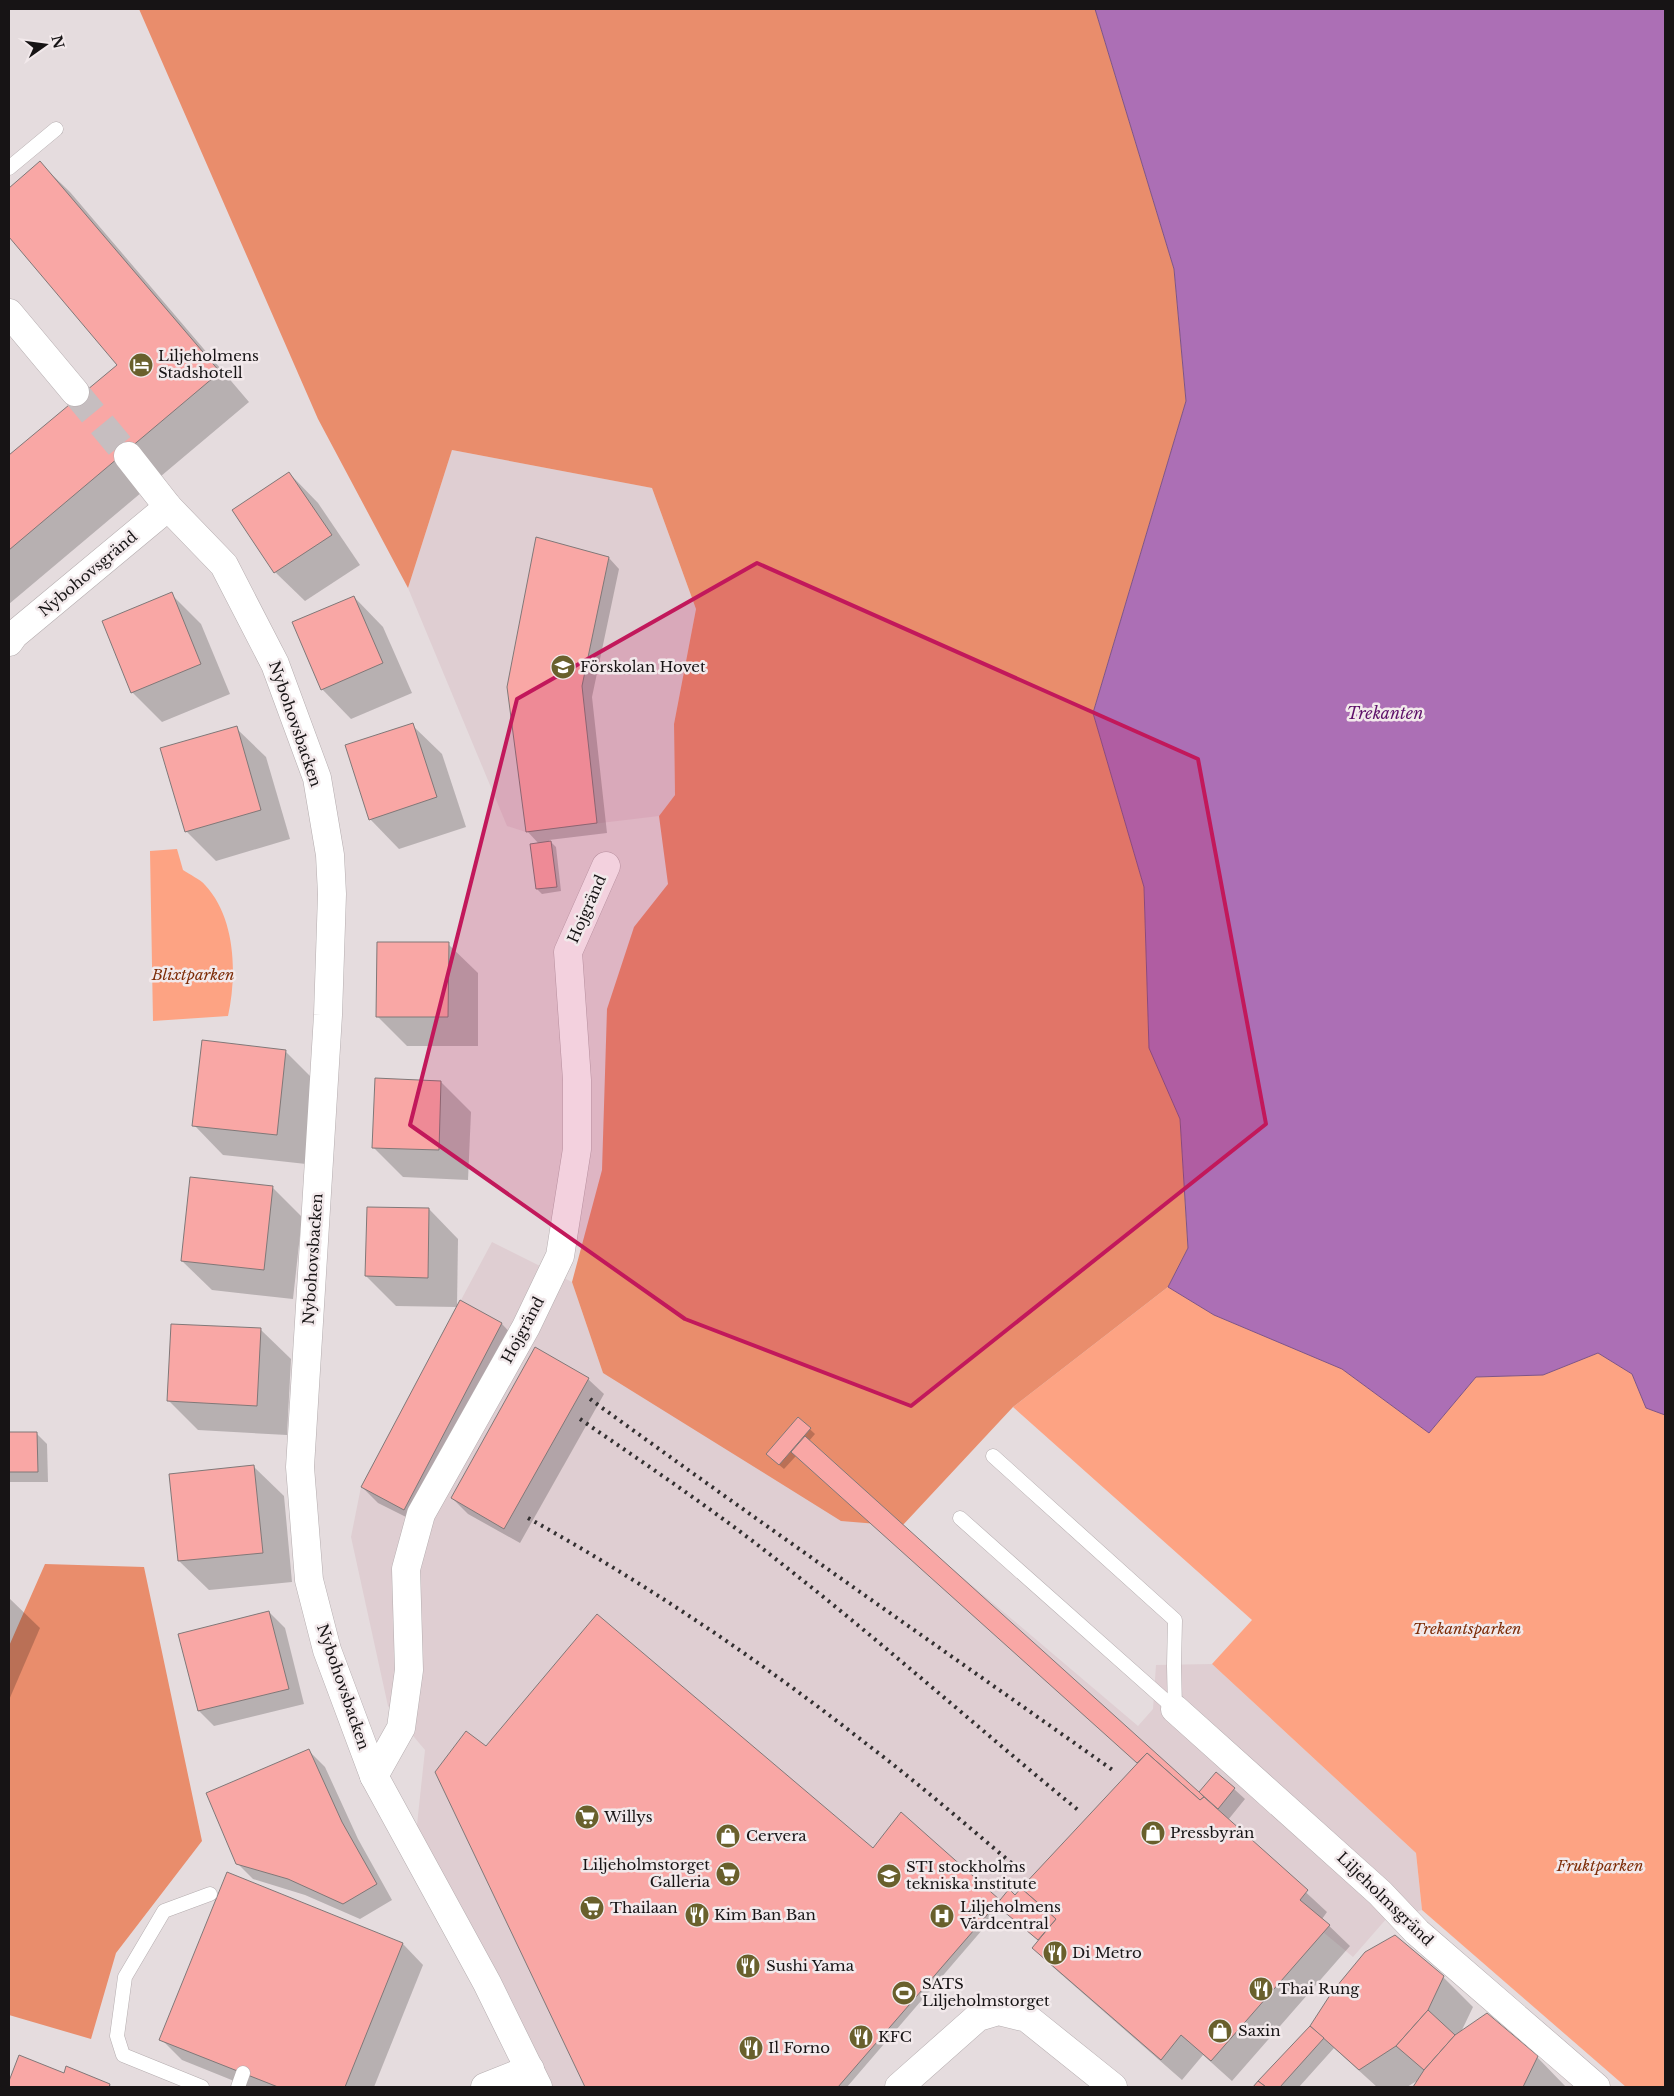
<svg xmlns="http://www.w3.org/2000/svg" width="1674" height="2096" font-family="'Libre Baskerville',serif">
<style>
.built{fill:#dfced2}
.green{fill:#fda383}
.forest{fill:#e98d6c}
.water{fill:#ac6fb5;stroke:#7f5485}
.shadow{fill:#0003}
.building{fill:#f9a7a5;stroke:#807878}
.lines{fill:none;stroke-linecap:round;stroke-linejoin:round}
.minor-tunnel{stroke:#c6bec0;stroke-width:28;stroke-dasharray:28 14;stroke-linecap:butt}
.service-casing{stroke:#b5adaf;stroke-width:15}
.minor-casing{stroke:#b5adaf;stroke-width:29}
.service{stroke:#fff;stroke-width:14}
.minor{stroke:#fff;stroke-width:28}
.rail{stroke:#333031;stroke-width:4;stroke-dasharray:2.5 5;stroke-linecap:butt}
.marked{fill:#c2185b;fill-opacity:0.2;stroke:#c2185b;stroke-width:4;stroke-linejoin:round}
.labels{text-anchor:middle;stroke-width:5;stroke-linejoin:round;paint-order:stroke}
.poi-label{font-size:15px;fill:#171415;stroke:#f2e9eb;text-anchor:start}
.street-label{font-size:15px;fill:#171415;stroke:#f2e9eb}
.park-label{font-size:15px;font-style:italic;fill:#7d2c07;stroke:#f2e9eb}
.water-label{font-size:16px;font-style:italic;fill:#5e1069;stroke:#f2e9eb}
</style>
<rect width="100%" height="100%" fill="#e5dcde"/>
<g class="built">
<path d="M 452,450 L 652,488 L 696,609 L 674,724 L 675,795 L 659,816 L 526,832 L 507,826 L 408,588 Z"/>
<path d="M 492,1242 L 572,1282 L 603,1373 L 902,1526 L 1138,1726 L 1153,1709 L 1156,1665 L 1212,1664 L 1416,1853 L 1422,1910 L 1387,1918 L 1353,1957 L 1323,1932 L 1211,2061 L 1181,2035 L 1161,2060 L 1032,1948 L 1038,1940 L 996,1905 L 838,2087 L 548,2087 L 416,1834 L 425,1750 L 388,1706 L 351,1537 L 361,1487 Z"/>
</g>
<g class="green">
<path d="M 177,849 L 183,870 C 190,875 200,879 205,885 C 236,918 237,975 228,1016 L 153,1021 L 150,851 Z"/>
<path d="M 1168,1287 L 1214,1315 L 1342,1369 L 1429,1433 L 1476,1377 L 1543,1375 L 1598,1353 L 1632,1374 L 1646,1408 L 1665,1415 L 1665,2087 L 1626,2087 L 1422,1910 L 1416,1853 L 1212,1664 L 1252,1620 L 1013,1407 Z"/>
</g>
<g class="forest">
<path d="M 139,9 L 1095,9 L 1174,269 L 1186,401 L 1093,713 L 1144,887 L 1149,1047 L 1180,1119 L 1188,1248 L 1168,1287 L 1013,1407 L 902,1526 L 841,1521 L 603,1373 L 572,1282 L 602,1170 L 607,1009 L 634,927 L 668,884 L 659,816 L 675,795 L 674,724 L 696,609 L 652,488 L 452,450 L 408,588 L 318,419 Z"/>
<path d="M 45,1564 L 144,1567 L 202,1841 L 116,1953 L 91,2039 L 9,2015 L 9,1646 Z"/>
</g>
<path class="water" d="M 1095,9 L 1665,9 L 1665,1415 L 1646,1408 L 1632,1374 L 1598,1353 L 1543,1375 L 1476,1377 L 1429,1433 L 1342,1369 L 1214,1315 L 1168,1287 L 1188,1248 L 1180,1119 L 1149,1048 L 1144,887 L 1093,713 L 1186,401 L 1174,269 Z"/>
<g class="shadow">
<path d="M 40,163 L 70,192 L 249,402 L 9,604 L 9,457 L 119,366 L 9,235 L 9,190 Z"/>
<path d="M 289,473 L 318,503 L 360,565 L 305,601 L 275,572 Z"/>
<path d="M 609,558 L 619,569 L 592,697 L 607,833 L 549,840 L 556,847 L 561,891 L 542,894 L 537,889 L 539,844 L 527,831 Z"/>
<path d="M 171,594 L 201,624 L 230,694 L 162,722 L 132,692 Z"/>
<path d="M 354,597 L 383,627 L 412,693 L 351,719 L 322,689 Z"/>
<path d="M 412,725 L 442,754 L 466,827 L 399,849 L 370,819 Z"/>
<path d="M 236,728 L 266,757 L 290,839 L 216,861 L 186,831 Z"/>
<path d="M 448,944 L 478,973 L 478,1046 L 407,1046 L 377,1016 Z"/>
<path d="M 285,1051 L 315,1081 L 306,1164 L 223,1155 L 194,1125 Z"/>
<path d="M 441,1082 L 471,1112 L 468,1180 L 403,1177 L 374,1148 Z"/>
<path d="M 272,1187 L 302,1217 L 293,1299 L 212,1290 L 182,1261 Z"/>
<path d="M 429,1209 L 458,1239 L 457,1307 L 396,1306 L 366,1276 Z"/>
<path d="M 460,1302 L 502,1324 L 517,1340 L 420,1524 L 378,1503 L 362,1487 Z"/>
<path d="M 173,1325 L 261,1330 L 291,1359 L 287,1435 L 198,1430 L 169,1401 Z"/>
<path d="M 588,1379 L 604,1394 L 520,1543 L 468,1514 L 452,1498 Z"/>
<path d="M 798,1418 L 815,1434 L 809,1441 L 1207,1801 L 1216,1774 L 1234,1789 L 1245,1799 L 1228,1820 L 1327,1912 L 1322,1919 L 1350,1946 L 1232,2081 L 1203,2055 L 1182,2080 L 1054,1968 L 1034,1948 L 1039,1941 L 1001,1908 L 847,2087 L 587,2087 L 568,2044 L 486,1747 L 873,1850 L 901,1814 L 1000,1902 L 1015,1897 L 1139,1763 L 796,1456 L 784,1469 L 772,1459 Z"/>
<path d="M 9,1434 L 37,1434 L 47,1444 L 48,1482 L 9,1482 Z"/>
<path d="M 254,1467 L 284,1496 L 292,1582 L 209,1590 L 179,1561 Z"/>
<path d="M 9,1598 L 40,1628 L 9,1700 Z"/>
<path d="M 269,1612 L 285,1628 L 304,1704 L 214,1726 L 199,1711 Z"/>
<path d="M 309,1751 L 325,1767 L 358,1839 L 392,1900 L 360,1919 L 305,1895 L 253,1879 L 237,1863 Z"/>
<path d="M 228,1874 L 403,1944 L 423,1965 L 374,2087 L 249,2087 L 182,2060 L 161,2039 Z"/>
<path d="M 1443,1977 L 1473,2007 L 1461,2032 L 1537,2057 L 1566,2087 L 1414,2087 L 1420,2079 L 1407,2087 L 1377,2087 L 1334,2048 L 1299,2087 L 1254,2087 L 1311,2026 Z"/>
<path d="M 20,2057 L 65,2075 L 110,2085 L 112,2087 L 9,2087 Z"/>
</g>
<g class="building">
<path d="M 40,161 L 220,372 L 9,550 L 9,455 L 117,365 L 9,237 L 9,188 Z"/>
<path d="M 289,472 L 332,535 L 274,573 L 232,510 Z"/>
<path d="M 536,537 L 609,557 L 582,686 L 597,823 L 526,832 L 507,687 Z"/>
<path d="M 172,592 L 201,664 L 131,693 L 102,621 Z"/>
<path d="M 354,596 L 383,663 L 321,690 L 292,622 Z"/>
<path d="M 413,723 L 437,797 L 369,820 L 345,745 Z"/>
<path d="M 237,726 L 261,810 L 185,832 L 160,748 Z"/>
<path d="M 551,841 L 557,887 L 536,889 L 530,844 Z"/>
<path d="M 377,942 L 449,942 L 448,1017 L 376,1017 Z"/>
<path d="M 202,1040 L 286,1050 L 277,1135 L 192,1126 Z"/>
<path d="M 375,1078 L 441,1081 L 439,1150 L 372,1148 Z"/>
<path d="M 190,1177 L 273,1186 L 264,1270 L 181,1261 Z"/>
<path d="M 367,1207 L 429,1208 L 428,1278 L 365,1276 Z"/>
<path d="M 460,1300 L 502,1323 L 404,1510 L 361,1487 Z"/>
<path d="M 171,1324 L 261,1328 L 257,1406 L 167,1401 Z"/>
<path d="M 535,1347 L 589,1378 L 504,1529 L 451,1498 Z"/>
<path d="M 798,1417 L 811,1428 L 779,1465 L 766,1454 Z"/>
<path d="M 9,1432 L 37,1432 L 38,1472 L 9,1472 Z"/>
<path d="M 805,1436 L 1199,1792 L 1204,1797 L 1200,1800 L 1147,1753 L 1137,1763 L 791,1452 Z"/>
<path d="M 254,1465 L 263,1553 L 178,1561 L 169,1474 Z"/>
<path d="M 269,1611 L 289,1689 L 198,1711 L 178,1634 Z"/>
<path d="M 597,1614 L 873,1848 L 901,1812 L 1000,1900 L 838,2087 L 585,2087 L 435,1772 L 466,1731 L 486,1746 Z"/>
<path d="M 309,1749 L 342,1822 L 377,1884 L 343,1904 L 288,1879 L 236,1864 L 206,1793 Z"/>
<path d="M 1147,1753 L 1200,1800 L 1204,1797 L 1308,1890 L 1300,1900 L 1330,1925 L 1211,2061 L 1181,2035 L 1161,2060 L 1032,1948 L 1056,1919 L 1021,1888 Z"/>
<path d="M 1216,1772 L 1235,1788 L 1218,1809 L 1199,1792 Z"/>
<path d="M 227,1872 L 403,1943 L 345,2087 L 278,2087 L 159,2040 Z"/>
<path d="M 1021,1888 L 1056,1919 L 1038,1940 L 996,1905 L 1009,1889 L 1015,1895 Z"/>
<path d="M 1395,1935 L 1444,1976 L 1428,2010 L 1396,2046 L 1359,2070 L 1310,2026 L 1332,1992 L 1365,1952 Z"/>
<path d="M 1428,2010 L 1455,2035 L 1424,2070 L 1396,2046 Z"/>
<path d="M 1487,2013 L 1538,2056 L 1523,2087 L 1413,2087 L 1424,2070 L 1455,2035 Z"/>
<path d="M 1310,2026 L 1324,2038 L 1280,2087 L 1266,2087 L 1258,2081 Z"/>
<path d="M 19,2055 L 64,2073 L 66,2066 L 110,2084 L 109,2087 L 9,2087 L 9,2081 Z"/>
<path d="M 1258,2081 L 1266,2087 L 1253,2087 Z"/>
</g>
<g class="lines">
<path class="minor-tunnel" d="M 75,392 L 128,456"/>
<defs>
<g id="service">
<path d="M 9,168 L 56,129"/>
<path d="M 993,1456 L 1175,1620 L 1174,1666 L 1175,1709"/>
<path d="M 960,1518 L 1175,1709"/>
<path d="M 202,2087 L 123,2055 L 117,2036 L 125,1977 L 164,1911 L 210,1894"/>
<path d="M 238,2087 L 243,2073"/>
</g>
<g id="minor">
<path d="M 9,313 L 75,392"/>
<path d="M 128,456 L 168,507 L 224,565 L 275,664 L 317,778 L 330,855 L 332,894 L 328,1015 L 300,1467 L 309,1580 L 327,1650 L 374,1776 L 487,1983 L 538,2087"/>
<path d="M 9,642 L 14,635 L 168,507"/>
<path d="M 1175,1709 L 1380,1893 L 1417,1932 L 1596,2087"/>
<path d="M 374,1776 L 401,1728 L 409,1670 L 406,1569 L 421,1514 L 526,1327 L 560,1256 L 577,1149 L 577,1080 L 568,952 L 606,866"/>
<path d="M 485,2087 L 530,2069"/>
<path d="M 899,2087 L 978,2017 L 998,2011 L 1027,2018 L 1113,2087"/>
</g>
</defs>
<use href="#service" class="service-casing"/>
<use href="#minor" class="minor-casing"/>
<use href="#service" class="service"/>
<use href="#minor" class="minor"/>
<g class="rail">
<path d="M 590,1399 C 763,1525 939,1647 1114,1771"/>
<path d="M 580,1419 C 648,1466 717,1512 782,1564 C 883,1643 979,1729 1078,1810"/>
<path d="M 528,1518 C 645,1583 758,1659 864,1742 C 918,1783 970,1828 1022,1872"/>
</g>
</g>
<path class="marked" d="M 757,563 L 1198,759 L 1266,1124 L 911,1406 L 685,1319 L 410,1125 L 517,699 Z"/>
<defs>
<symbol id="hotel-disc" viewBox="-11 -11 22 22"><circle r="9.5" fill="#69602c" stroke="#f2e9eb"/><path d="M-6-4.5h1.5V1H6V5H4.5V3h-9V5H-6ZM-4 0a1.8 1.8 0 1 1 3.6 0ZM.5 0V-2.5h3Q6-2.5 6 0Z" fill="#fff"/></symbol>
<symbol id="school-disc" viewBox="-11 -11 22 22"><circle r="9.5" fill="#69602c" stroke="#f2e9eb"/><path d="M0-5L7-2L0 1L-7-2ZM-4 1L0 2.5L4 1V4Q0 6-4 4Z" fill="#fff"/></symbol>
<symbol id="supermarket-disc" viewBox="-11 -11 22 22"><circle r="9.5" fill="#69602c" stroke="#f2e9eb"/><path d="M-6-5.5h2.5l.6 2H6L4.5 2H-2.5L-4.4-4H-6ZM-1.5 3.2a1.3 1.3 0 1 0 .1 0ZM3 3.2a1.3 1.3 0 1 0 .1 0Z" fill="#fff"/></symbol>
<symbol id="shop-disc" viewBox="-11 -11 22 22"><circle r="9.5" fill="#69602c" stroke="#f2e9eb"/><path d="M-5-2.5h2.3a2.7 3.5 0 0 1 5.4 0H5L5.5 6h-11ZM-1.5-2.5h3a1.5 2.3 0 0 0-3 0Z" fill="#fff"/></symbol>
<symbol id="university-disc" viewBox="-11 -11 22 22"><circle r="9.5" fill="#69602c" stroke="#f2e9eb"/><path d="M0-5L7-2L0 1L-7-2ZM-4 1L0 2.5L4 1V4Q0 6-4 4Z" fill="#fff"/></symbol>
<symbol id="restaurant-disc" viewBox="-11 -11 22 22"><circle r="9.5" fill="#69602c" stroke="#f2e9eb"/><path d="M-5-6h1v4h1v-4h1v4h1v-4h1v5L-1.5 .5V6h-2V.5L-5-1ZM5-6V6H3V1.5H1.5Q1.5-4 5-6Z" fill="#fff"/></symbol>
<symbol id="hospital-disc" viewBox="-11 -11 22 22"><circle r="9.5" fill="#69602c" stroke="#f2e9eb"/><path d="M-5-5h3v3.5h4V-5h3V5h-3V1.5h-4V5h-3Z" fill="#fff"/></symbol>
<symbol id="stadium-disc" viewBox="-11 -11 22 22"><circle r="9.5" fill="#69602c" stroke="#f2e9eb"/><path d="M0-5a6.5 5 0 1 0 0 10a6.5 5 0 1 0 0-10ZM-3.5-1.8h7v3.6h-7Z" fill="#fff"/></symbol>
</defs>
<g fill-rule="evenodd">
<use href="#hotel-disc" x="127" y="351" width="28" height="28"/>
<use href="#school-disc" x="549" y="653" width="28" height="28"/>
<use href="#supermarket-disc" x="573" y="1803" width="28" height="28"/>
<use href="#shop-disc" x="1139" y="1819" width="28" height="28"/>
<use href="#shop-disc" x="714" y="1822" width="28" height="28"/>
<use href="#supermarket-disc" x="714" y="1860" width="28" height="28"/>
<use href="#university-disc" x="875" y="1862" width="28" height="28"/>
<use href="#supermarket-disc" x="578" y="1894" width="28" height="28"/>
<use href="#restaurant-disc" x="683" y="1901" width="28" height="28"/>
<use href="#hospital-disc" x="928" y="1902" width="28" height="28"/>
<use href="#restaurant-disc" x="1041" y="1939" width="28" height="28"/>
<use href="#restaurant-disc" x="734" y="1952" width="28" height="28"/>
<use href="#restaurant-disc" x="1247" y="1975" width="28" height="28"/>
<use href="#stadium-disc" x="890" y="1979" width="28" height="28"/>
<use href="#shop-disc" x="1206" y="2017" width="28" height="28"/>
<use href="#restaurant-disc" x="847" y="2023" width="28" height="28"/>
<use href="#restaurant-disc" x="737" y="2034" width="28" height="28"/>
</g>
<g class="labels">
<g class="poi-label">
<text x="158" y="361">Liljeholmens<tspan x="158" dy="17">Stadshotell</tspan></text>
<text x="580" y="672">Förskolan Hovet</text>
<text x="604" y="1822">Willys</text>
<text x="1170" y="1838">Pressbyrån</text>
<text x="746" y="1841">Cervera</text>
<text x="710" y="1870" text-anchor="end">Liljeholmstorget<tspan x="710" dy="17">Galleria</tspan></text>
<text x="906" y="1872">STI stockholms<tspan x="906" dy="17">tekniska institute</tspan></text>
<text x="960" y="1912">Liljeholmens<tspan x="960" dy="17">Vårdcentral</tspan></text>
<text x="610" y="1913">Thailaan</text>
<text x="714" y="1920">Kim Ban Ban</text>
<text x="1072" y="1958">Di Metro</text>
<text x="766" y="1971">Sushi Yama</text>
<text x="922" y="1989">SATS<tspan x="922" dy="17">Liljeholmstorget</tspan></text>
<text x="1278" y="1994">Thai Rung</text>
<text x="1238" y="2036">Saxin</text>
<text x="878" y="2042">KFC</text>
<text x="768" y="2053">Il Forno</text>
</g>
<g class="street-label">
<text transform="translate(88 574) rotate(-40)" y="5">Nybohovsgränd</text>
<text transform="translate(295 724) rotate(71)" y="5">Nybohovsbacken</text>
<text transform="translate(587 909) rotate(-66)" y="5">Hojgränd</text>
<text transform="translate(313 1259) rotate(-86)" y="5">Nybohovsbacken</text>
<text transform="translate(523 1330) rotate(-62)" y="5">Hojgränd</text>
<text transform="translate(343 1687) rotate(71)" y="5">Nybohovsbacken</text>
<text transform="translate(1385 1899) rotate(44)" y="5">Liljeholmsgränd</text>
</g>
<g class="park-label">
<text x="193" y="980">Blixtparken</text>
<text x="1467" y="1634">Trekantsparken</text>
<text x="1600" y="1871">Fruktparken</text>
</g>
<g class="water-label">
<text x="1385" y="719">Trekanten</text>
</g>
</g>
<rect width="1674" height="2096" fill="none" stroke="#171415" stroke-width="20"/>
<g transform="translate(45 45) rotate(76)" stroke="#f2e9eb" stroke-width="4" paint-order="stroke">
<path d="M0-4L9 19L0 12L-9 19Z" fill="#171415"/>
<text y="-8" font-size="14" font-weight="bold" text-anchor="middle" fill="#171415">N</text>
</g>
</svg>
